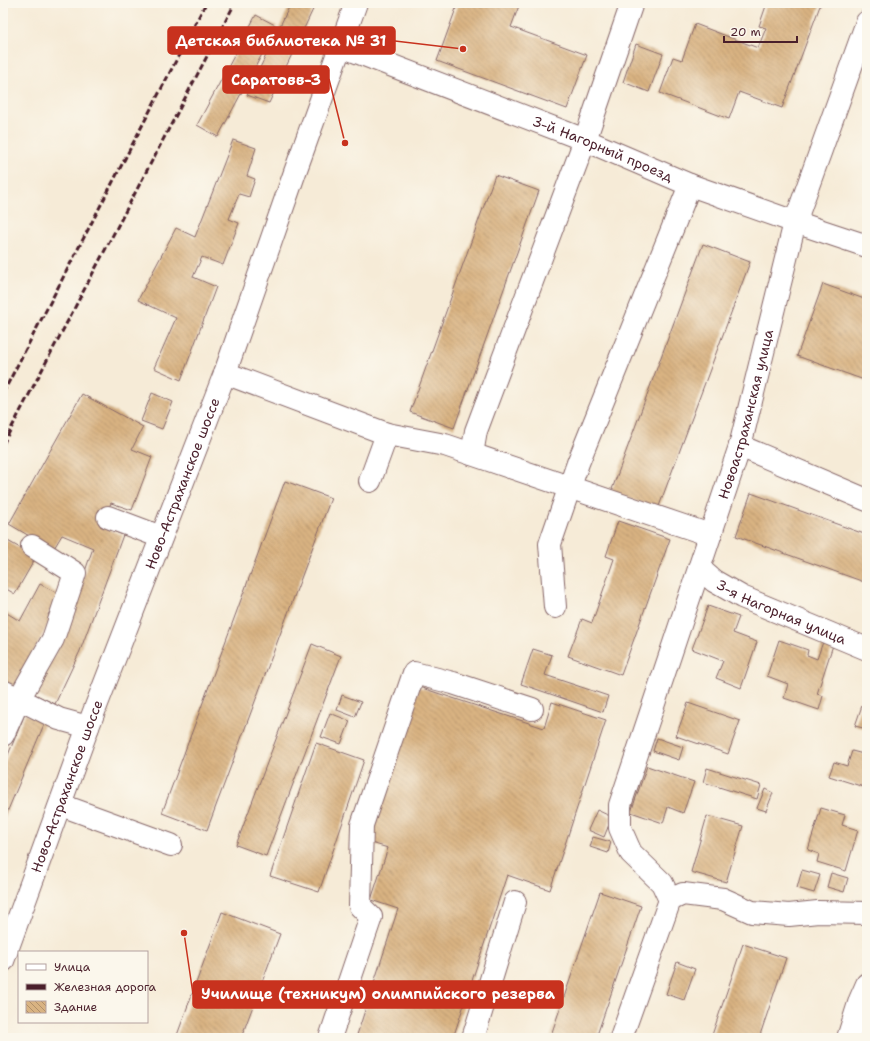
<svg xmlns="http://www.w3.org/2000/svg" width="870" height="1041" font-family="'Shantell Sans',sans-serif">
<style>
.building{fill:url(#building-back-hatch)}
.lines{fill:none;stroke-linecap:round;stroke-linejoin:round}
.minor-casing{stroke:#866667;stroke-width:24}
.major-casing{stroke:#866667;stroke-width:24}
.minor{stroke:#fff;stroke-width:22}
.major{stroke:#fff;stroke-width:22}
.rail{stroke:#4a1f2b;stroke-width:3;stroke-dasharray:6 3;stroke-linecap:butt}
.labels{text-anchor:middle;stroke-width:3;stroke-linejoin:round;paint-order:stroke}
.street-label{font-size:14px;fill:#4a1f2b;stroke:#fbf7ec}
.leader{fill:none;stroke:#c8321e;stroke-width:1.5}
.callout-dot{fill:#c8321e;stroke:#fbf7ec;stroke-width:1.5}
.callout{fill:#c8321e;stroke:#c8321e;stroke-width:1.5}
.callout-label{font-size:15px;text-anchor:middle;font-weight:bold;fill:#fff}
</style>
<defs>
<pattern id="building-back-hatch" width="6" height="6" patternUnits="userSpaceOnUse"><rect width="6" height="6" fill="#d9b382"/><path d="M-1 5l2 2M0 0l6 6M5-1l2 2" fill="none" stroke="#b2916b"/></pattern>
</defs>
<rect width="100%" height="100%" fill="#fbf7ec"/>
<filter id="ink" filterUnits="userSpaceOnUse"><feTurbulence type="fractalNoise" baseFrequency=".025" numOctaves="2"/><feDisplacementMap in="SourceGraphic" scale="8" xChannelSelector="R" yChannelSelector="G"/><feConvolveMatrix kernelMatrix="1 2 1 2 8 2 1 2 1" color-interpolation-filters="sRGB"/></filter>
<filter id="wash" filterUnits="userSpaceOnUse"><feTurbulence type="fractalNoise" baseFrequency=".012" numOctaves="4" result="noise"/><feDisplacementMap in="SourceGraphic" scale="16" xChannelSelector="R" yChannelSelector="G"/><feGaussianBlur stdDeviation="0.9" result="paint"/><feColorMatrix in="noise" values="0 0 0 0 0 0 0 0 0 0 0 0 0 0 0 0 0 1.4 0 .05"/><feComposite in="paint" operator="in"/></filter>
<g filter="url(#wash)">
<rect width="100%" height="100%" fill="#f6ebd7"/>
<g id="blocks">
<g class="building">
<path d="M 291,3 L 316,3 L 269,103 L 247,95 Z"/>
<path d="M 458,3 L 520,3 L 511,27 L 587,55 L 567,109 L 437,61 Z"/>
<path d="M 767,3 L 821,3 L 782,108 L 739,92 L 729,119 L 660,93 L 673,57 L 682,60 L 695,24 L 758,48 L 766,28 L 759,26 Z"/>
<path d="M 256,15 L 277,26 L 218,137 L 197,125 Z"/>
<path d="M 636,44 L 663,54 L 649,92 L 623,82 Z"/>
<path d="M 233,140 L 256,148 L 247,176 L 255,179 L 249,197 L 239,194 L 229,219 L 239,223 L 223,265 L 202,257 L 193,277 L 216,287 L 181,380 L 154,368 L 176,318 L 138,300 L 176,228 L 195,237 Z"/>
<path d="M 495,175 L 539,191 L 454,428 L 410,412 Z"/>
<path d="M 703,244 L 750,262 L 658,509 L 611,492 Z"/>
<path d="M 823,284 L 867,300 L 867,381 L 797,356 Z"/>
<path d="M 152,393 L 173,402 L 162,429 L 141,421 Z"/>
<path d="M 82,394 L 143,427 L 132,449 L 152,457 L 132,510 L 111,503 L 100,526 L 123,535 L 80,651 L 55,704 L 34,694 L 61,641 L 93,548 L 62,535 L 53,550 L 9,524 Z"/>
<path d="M 285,481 L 331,498 L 207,830 L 162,813 Z"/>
<path d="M 751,493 L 867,535 L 867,583 L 736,536 Z"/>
<path d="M 618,521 L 670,539 L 621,675 L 568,656 L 582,619 L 592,623 L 614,559 L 606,556 Z"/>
<path d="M 6,540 L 36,557 L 15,594 L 3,587 L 3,544 Z"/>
<path d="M 40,584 L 59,594 L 48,615 L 52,617 L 15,688 L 3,682 L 3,615 L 5,612 L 20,621 Z"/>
<path d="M 708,606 L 739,617 L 733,633 L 757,642 L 741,688 L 716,678 L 723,661 L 692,649 Z"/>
<path d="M 824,639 L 834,642 L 817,694 L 823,696 L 819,710 L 784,698 L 788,684 L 767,676 L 779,640 L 808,650 L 807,655 L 817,659 Z"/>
<path d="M 312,644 L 341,656 L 266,856 L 236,845 Z"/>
<path d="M 533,649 L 552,655 L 545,675 L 608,696 L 603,712 L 521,684 Z"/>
<path d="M 419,687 L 544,728 L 552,702 L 606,720 L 550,890 L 507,875 L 453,1038 L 356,1038 L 398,909 L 371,900 L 388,848 L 368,842 Z"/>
<path d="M 867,691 L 867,729 L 855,726 Z"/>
<path d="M 342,695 L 361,702 L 355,717 L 337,710 Z"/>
<path d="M 688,703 L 740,721 L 728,754 L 676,736 Z"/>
<path d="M 330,713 L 350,721 L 341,744 L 321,737 Z"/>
<path d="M 25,714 L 45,722 L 3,822 L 3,767 Z"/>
<path d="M 657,738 L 683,747 L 679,760 L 653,751 Z"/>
<path d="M 316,743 L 364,760 L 319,892 L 270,876 Z"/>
<path d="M 852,751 L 867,755 L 867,788 L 829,776 L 834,762 L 847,766 Z"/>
<path d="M 647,766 L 694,782 L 683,813 L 668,807 L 663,823 L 631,812 Z"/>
<path d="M 707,768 L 761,785 L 757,799 L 703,782 Z"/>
<path d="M 765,789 L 773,793 L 766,811 L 757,808 Z"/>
<path d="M 821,808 L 845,815 L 842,825 L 858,830 L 846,871 L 817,862 L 819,854 L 808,850 Z"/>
<path d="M 597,810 L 612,817 L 604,837 L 588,830 Z"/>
<path d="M 707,816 L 743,826 L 726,882 L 691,872 Z"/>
<path d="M 593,837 L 611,842 L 608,853 L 590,847 Z"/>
<path d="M 802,870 L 820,875 L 814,893 L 797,888 Z"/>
<path d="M 831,873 L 848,878 L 844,892 L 827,887 Z"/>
<path d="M 600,892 L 641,906 L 596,1038 L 550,1038 Z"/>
<path d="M 222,912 L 280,934 L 241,1038 L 176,1038 Z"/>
<path d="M 743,944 L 786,958 L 759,1038 L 711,1038 Z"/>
<path d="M 677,962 L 695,969 L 684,1000 L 666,994 Z"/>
</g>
</g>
</g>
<g filter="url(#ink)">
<use href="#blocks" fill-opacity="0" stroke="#866667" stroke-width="1"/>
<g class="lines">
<defs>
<g id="minor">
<path id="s1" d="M 341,46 L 585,140 L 690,185 L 795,222 L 867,246"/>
<path d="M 225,373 L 387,434 L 445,445 L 710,535"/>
<path d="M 740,446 L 867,500"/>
<path d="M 472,454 L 476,431 L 585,140 L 632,3"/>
<path d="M 370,481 L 387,434"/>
<path d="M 108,517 L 161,537"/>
<path id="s2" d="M 699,568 L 714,581 L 742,597 L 867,649"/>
<path d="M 555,607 L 550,544 L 578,463 L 690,185"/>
<path d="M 3,691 L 59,719 L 88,727"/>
<path d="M 3,735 L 19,699 L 53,639 L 75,573 L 32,546"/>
<path d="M 61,805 L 171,845"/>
<path id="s3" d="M 670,900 L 662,883 L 631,853 L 620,828 L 620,805 L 740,446 L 795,222 L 867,22"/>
<path d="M 330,1038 L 371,917 L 360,906 L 362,825 L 414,673 L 453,683 L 532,709"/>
<path d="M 473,1038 L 515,902"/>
<path d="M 621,1038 L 670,900 L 683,894 L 723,899 L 752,912 L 789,915 L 818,912 L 867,913"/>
<path d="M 848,1038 L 860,1000 L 867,984"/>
</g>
<g id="major">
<path id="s4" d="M 3,961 L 88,727 L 225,373 L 295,172 L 356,3"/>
</g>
</defs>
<use href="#minor" class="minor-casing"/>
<use href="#major" class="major-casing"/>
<use href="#minor" class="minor"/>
<use href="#major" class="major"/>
<g class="rail">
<path d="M 3,393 L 206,3"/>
<path d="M 3,444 L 235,3"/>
</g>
</g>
</g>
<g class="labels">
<g class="street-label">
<text dy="5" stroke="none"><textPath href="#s1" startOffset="281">3-й Нагорный проезд</textPath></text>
<text dy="5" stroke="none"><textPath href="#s3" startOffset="523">Новоастраханская улица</textPath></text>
<text dy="5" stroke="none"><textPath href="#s4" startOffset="510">Ново-Астраханское шоссе</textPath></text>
<text dy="5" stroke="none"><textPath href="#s2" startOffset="94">3-я Нагорная улица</textPath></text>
<text dy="5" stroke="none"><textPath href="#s4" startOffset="186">Ново-Астраханское шоссе</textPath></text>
</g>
</g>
<path class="leader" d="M463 49L395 41M345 143L329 79M184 933L193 994"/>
<g class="callout-dot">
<circle cx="463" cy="49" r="4"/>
<circle cx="345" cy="143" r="4"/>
<circle cx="184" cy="933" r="4"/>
</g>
<g class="callout">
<rect x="168" y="27" width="227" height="27" rx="4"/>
<rect x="223" y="66" width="106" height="27" rx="4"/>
<rect x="193" y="981" width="370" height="27" rx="4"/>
</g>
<g class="callout-label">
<text x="281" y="46">Детская библиотека № 31</text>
<text x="276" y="85">Саратовв-3</text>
<text x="378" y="999">Училище (техникум) олимпийского резерва</text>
</g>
<rect width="870" height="1041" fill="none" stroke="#fbf7ec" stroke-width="16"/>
<rect x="18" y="951" width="130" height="72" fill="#fbf7ec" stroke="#b4a19f"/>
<rect x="26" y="964" width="20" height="6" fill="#ffffff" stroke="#b4a19f"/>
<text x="54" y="971" font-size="12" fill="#4a1f2b">Улица</text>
<rect x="26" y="984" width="20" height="6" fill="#4a1f2b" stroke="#b4a19f"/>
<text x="54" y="991" font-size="12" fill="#4a1f2b">Железная дорога</text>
<rect x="26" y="1001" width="20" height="12" fill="url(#building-back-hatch)" stroke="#b4a19f"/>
<text x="54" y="1011" font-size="12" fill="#4a1f2b">Здание</text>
<path d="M724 36v6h73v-6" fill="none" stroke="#4a1f2b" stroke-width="2"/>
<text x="730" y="36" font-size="12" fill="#4a1f2b" stroke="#fbf7ec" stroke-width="3" paint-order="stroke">20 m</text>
</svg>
